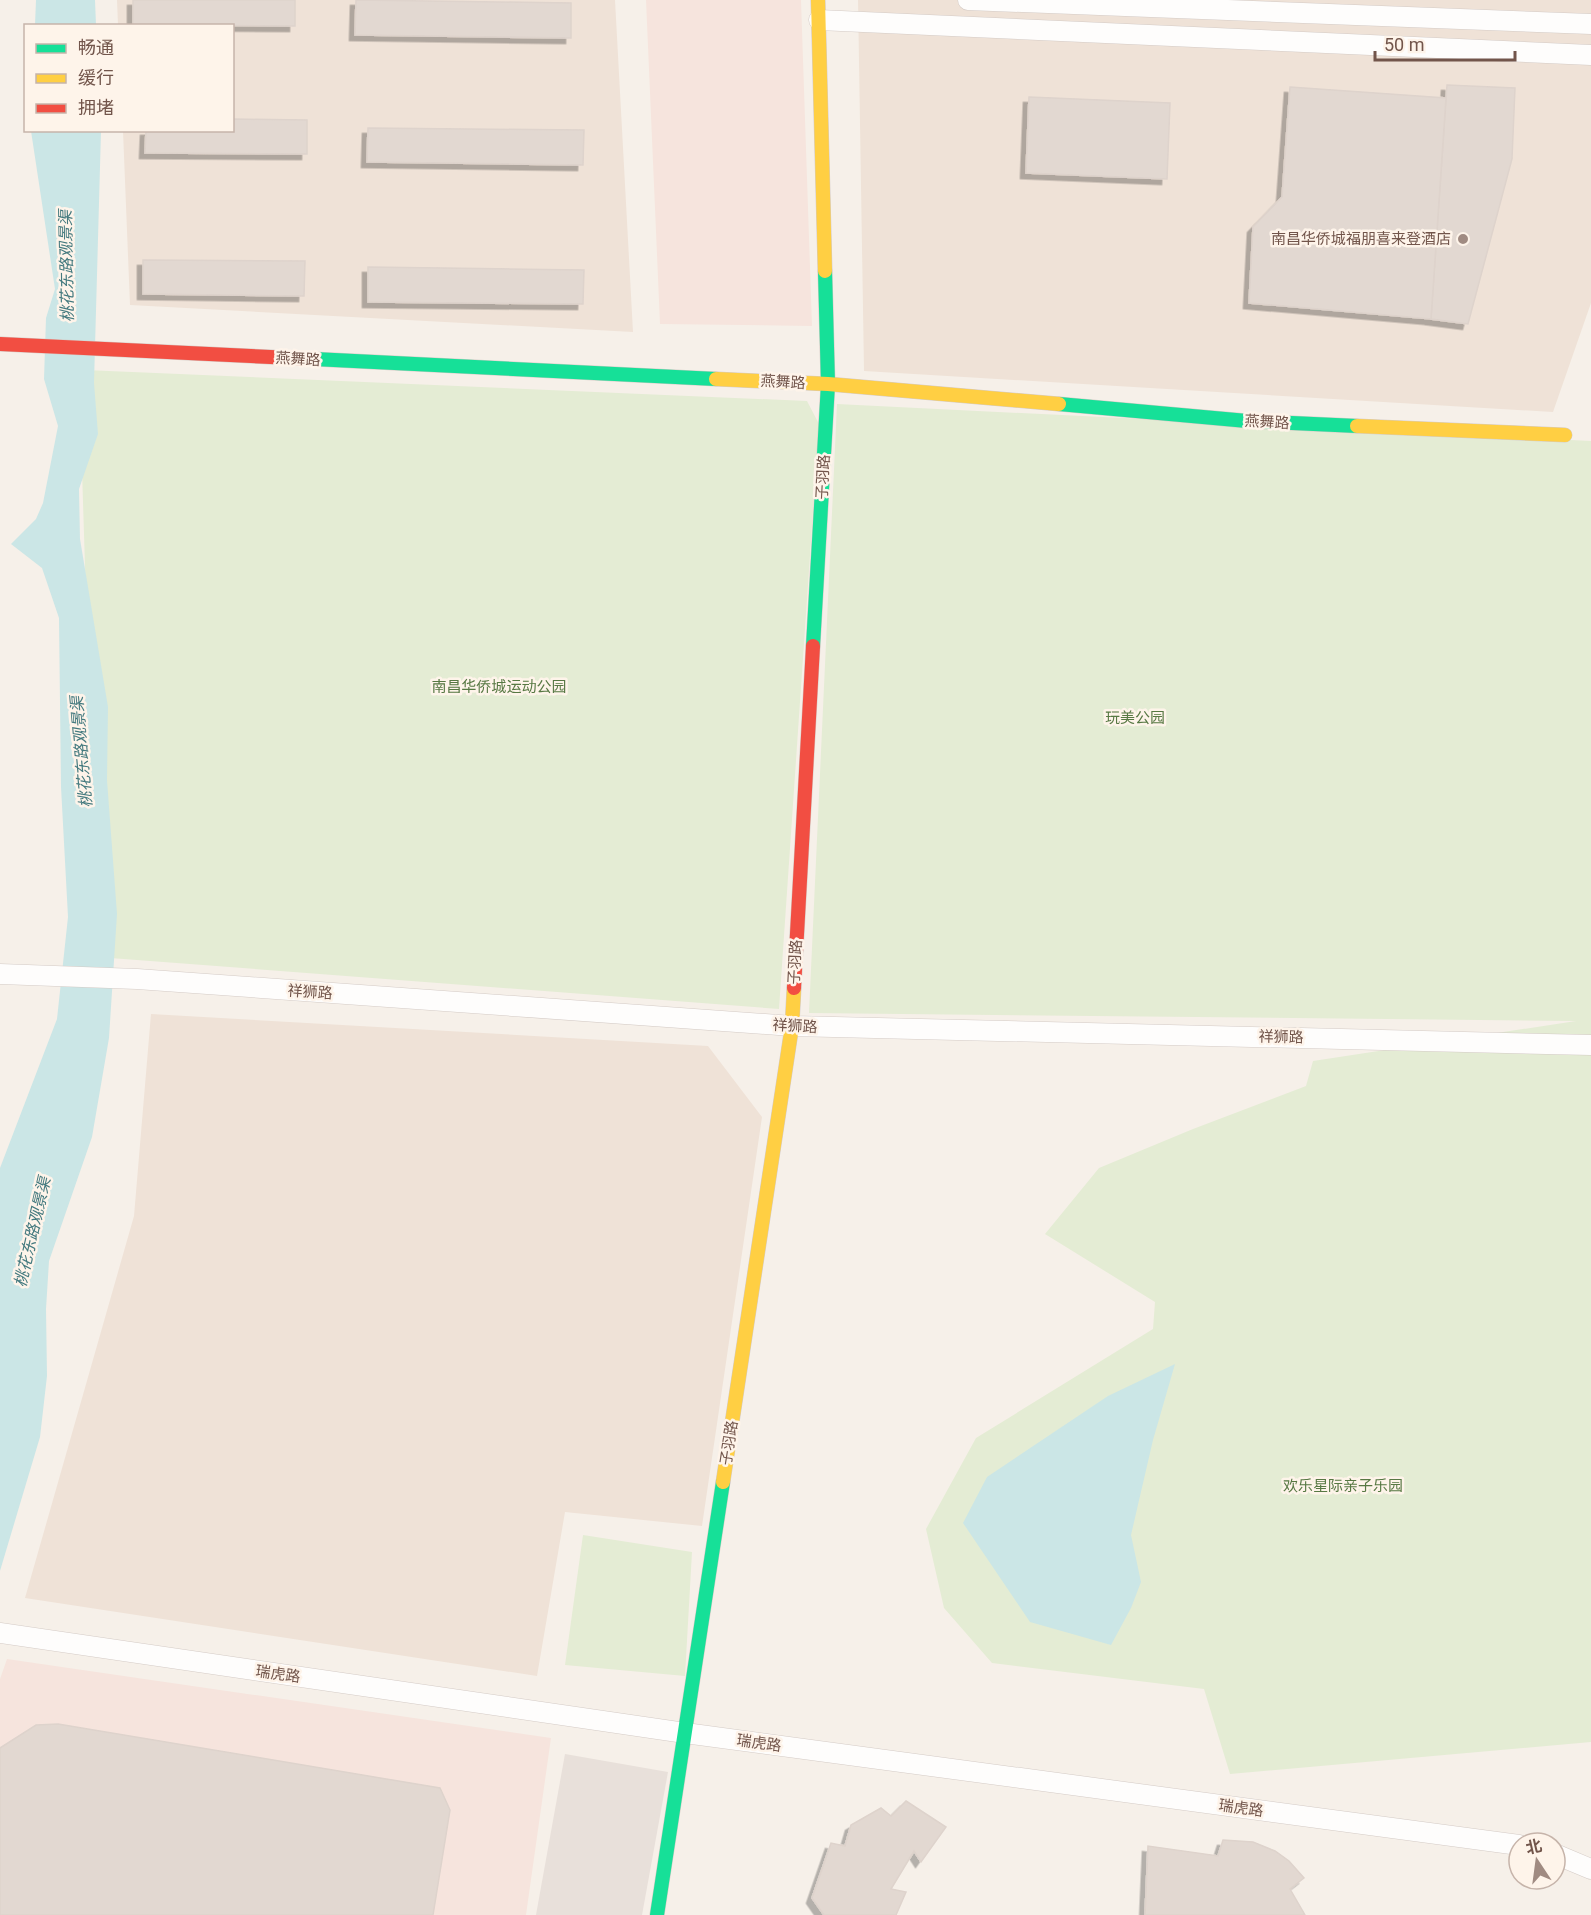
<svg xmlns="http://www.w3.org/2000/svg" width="1591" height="1915" font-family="Roboto,'Noto Sans SC',sans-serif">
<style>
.residential{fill:#efe2d7}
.commercial{fill:#f6e4dd}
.industrial{fill:#e8e0da}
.green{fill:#e4ecd4}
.water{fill:#cbe6e6}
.building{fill:#e2d8d1;stroke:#ded3cc;stroke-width:1.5;filter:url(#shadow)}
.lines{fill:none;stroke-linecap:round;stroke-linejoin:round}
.street-casing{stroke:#d4cbc6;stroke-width:21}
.fast-casing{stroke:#d5cbc6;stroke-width:15}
.slow-casing{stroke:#d5cbc6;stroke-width:15}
.jam-casing{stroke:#d5cbc6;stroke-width:15}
.street{stroke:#fefdfc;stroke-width:20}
.fast{stroke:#16e098;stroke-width:14}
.slow{stroke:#ffcf43;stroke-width:14}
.jam{stroke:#f24e42;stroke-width:14}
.poi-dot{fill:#a08b82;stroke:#fef4ea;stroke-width:2}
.labels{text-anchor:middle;stroke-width:5;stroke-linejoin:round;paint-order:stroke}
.poi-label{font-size:15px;fill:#72554b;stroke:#fef4ea;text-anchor:end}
.street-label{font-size:15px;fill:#72554b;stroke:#fef4ea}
.park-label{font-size:15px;fill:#577843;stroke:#fef4ea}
.water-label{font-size:16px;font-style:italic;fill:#43797e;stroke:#fef4ea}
</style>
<defs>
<filter id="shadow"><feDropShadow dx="-5.5" dy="5.5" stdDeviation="0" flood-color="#0004"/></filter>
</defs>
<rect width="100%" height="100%" fill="#f6f0e9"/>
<g class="residential">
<path d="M 117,0 L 615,0 L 633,332 L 130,305 L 123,131 L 232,130 L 232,26 L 118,25 Z"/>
<path d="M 858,0 L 1591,0 L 1591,303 L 1553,412 L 864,371 Z"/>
<path d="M 151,1014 L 708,1046 L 762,1117 L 702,1526 L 565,1512 L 537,1676 L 25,1598 L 134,1216 Z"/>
</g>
<g class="commercial">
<path d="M 646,0 L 801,0 L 812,326 L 660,324 Z"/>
<path d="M 7,1659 L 551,1738 L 526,1915 L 0,1915 L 0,1679 Z"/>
</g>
<path class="industrial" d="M 565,1754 L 668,1772 L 642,1915 L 536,1915 Z"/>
<g class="green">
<path d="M 85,370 L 807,401 L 819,424 L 779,1009 L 97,957 L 81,437 Z"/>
<path d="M 837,404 L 1591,441 L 1591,1742 L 1230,1774 L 1204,1689 L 992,1663 L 944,1608 L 926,1529 L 976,1438 L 1153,1329 L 1155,1302 L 1045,1234 L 1099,1168 L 1193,1129 L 1306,1086 L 1313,1061 L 1576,1021 L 809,1013 Z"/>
<path d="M 583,1535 L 692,1552 L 685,1676 L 565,1665 Z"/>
</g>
<g class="water">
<path d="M 36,0 L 95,0 L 96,25 L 35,25 Z"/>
<path d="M 31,131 L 101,131 L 94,383 L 98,434 L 79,489 L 80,539 L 108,707 L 107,780 L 117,914 L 109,1038 L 92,1137 L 49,1261 L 46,1309 L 47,1376 L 40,1437 L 0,1571 L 0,1168 L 57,1019 L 68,917 L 61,787 L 59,618 L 42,568 L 11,544 L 36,519 L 43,503 L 58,426 L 44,379 L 46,318 L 55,289 Z"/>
<path d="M 1175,1364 L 1153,1440 L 1131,1535 L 1141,1582 L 1131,1608 L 1111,1645 L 1030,1622 L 963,1523 L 987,1477 L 1108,1396 Z"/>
</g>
<g class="building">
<path d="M 133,0 L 295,0 L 295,26 L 133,25 Z"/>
<path d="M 356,0 L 571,3 L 571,38 L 355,35 Z"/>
<path d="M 1447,85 L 1515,88 L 1512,159 L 1468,324 L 1431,319 Z"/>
<path d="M 1290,87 L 1446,98 L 1431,319 L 1249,303 L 1253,227 L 1282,197 Z"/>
<path d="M 1029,97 L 1170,103 L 1167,179 L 1026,173 Z"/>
<path d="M 232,119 L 307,120 L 307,154 L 145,153 L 146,130 L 232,130 Z"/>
<path d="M 368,128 L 584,130 L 583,165 L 367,162 Z"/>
<path d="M 143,260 L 305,261 L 304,296 L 143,294 Z"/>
<path d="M 368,267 L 584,270 L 583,304 L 368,302 Z"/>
<path d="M 58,1724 L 440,1788 L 450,1810 L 433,1915 L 0,1915 L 0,1748 L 36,1725 Z"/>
<path d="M 906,1801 L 946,1827 L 921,1862 L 914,1851 L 891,1889 L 906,1892 L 896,1915 L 824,1915 L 812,1898 L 831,1843 L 845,1846 L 851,1825 L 881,1808 L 891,1816 Z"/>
<path d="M 1223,1840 L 1253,1842 L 1275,1851 L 1289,1861 L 1304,1878 L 1290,1889 L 1305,1915 L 1145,1915 L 1148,1846 L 1218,1856 Z"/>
</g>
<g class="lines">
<defs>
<g id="street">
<path d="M 968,0 L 1591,24"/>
<path d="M 819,20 L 1591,55"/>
<path d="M 0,974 L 137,979 L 792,1026 L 1591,1045"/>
<path d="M 0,1633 L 685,1733 L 1519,1845"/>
<path d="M 1555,1854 L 1591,1869"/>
</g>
<g id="fast">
<path d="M 314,359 L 716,379"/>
<path d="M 1059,404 L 1247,421 L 1357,426"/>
<path d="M 813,646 L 828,384 L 825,271"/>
<path d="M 657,1915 L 723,1482"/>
</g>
<g id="slow">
<path d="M 818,0 L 825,271"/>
<path d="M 716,379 L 828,384 L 1059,404"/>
<path d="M 1357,426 L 1565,435"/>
<path d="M 723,1482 L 792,1026 L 794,988"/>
</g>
<g id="jam">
<path d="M 0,344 L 314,359"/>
<path d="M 794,988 L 813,646"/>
</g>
</defs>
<use href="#street" class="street-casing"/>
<use href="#fast" class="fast-casing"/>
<use href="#slow" class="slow-casing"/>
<use href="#jam" class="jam-casing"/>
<use href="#street" class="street"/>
<use href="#fast" class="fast"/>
<use href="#slow" class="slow"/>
<use href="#jam" class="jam"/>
</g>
<circle class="poi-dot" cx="1463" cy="239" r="6"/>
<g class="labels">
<g class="poi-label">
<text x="1451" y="244">南昌华侨城福朋喜来登酒店</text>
</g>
<g class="street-label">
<text transform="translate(298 359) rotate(3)" y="5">燕舞路</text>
<text transform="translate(783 382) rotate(3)" y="5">燕舞路</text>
<text transform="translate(1267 422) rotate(3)" y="5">燕舞路</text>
<text transform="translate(823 477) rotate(-87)" y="5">子羽路</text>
<text transform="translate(795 962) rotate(-87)" y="5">子羽路</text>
<text transform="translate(310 992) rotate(4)" y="5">祥狮路</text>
<text transform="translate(795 1026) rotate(3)" y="5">祥狮路</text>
<text transform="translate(1281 1037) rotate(1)" y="5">祥狮路</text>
<text transform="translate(729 1443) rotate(-81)" y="5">子羽路</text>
<text transform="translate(278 1674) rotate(8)" y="5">瑞虎路</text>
<text transform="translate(759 1743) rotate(8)" y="5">瑞虎路</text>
<text transform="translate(1241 1808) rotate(8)" y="5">瑞虎路</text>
</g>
<g class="park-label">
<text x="499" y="692">南昌华侨城运动公园</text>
<text x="1135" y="723">玩美公园</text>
<text x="1343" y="1491">欢乐星际亲子乐园</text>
</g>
<g class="water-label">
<text transform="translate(66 266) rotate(-91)" y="6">桃花东路观景渠</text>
<text transform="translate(81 752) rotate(-95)" y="6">桃花东路观景渠</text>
<text transform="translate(32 1232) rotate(-77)" y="6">桃花东路观景渠</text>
</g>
</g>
<rect x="24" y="24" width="210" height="108" fill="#fef4ea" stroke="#c6b4aa" stroke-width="1.5"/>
<rect x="36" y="44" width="30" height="9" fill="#16e098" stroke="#c6b4aa" stroke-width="1.5"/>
<text x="78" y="54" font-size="18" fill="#72554b">畅通</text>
<rect x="36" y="74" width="30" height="9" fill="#ffcf43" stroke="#c6b4aa" stroke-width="1.5"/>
<text x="78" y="84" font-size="18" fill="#72554b">缓行</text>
<rect x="36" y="104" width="30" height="9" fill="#f24e42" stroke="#c6b4aa" stroke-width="1.5"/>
<text x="78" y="114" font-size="18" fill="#72554b">拥堵</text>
<g transform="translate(1537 1861) rotate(347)"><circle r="28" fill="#fef4ea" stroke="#c6b4aa" stroke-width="1.5"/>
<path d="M0-4.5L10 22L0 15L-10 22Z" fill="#a08b82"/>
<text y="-9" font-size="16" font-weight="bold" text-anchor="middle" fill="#72554b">北</text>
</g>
<path d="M1375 51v9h140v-9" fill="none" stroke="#72554b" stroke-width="3"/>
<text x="1384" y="51" font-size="18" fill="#72554b" stroke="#fef4ea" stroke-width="4.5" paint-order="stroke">50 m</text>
</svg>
